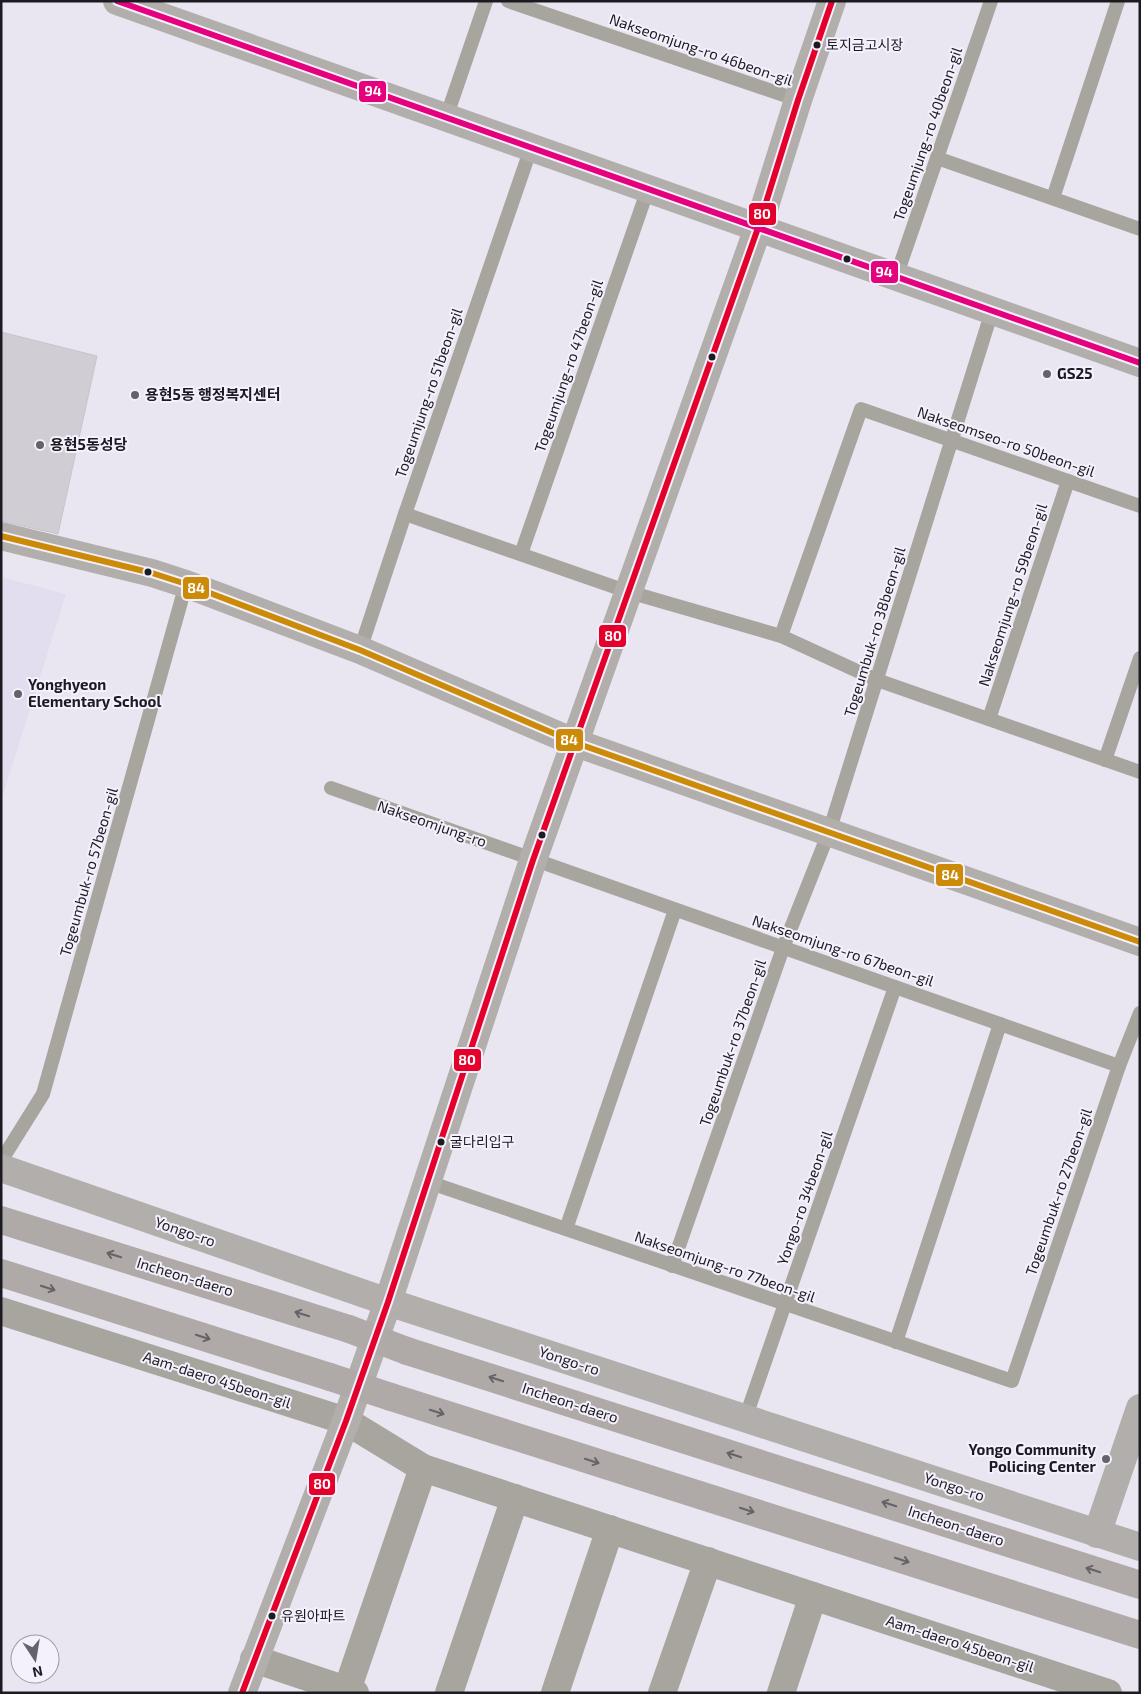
<svg xmlns="http://www.w3.org/2000/svg" width="1141" height="1694" font-family="'Exo 2','Noto Sans KR',sans-serif">
<style>
.built{fill:#e3ddf0}
.building{fill:#d0cdd5;stroke:#c7c4cc}
.lines{fill:none;stroke-linecap:round;stroke-linejoin:round}
.lane{stroke:#a8a59f;stroke-width:14}
.street{stroke:#a8a59f;stroke-width:28}
.secondary{stroke:#b2aeab;stroke-width:28}
.highway{stroke:#afaaa8;stroke-width:28}
.highway-bridge{stroke:#afaaa8;stroke-width:28}
.bus-1-casing{stroke:#f4f1fc;stroke-width:10}
.bus-2-casing{stroke:#f4f1fc;stroke-width:10}
.bus-3-casing{stroke:#f4f1fc;stroke-width:10}
.bus-1{stroke:#e4002b;stroke-width:6}
.bus-2{stroke:#e5007d;stroke-width:6}
.bus-3{stroke:#cb8a07;stroke-width:6}
.oneway{stroke:#666265}
.bus-dot{fill:#1d1b22;stroke:#f4f1fc;stroke-width:2}
.poi-dot{fill:#64626a;stroke:#f4f1fc;stroke-width:2}
.labels{text-anchor:middle;stroke-width:4;stroke-linejoin:round;paint-order:stroke}
.bus-label{font-size:14px;fill:#1d1b22;stroke:#f4f1fc;text-anchor:start}
.street-label{font-size:15px;fill:#1d1b22;stroke:#f4f1fc}
.poi-label{font-size:15px;font-weight:bold;fill:#1d1b22;stroke:#f4f1fc;text-anchor:start}
.line-badge{stroke:#f4f1fc;stroke-width:2}
.badge-label{font-size:14px;text-anchor:middle;font-weight:bold;fill:#fff}
</style>
<rect width="100%" height="100%" fill="#e9e6f1"/>
<path class="built" d="M 1,577 L 66,594 L 3,795 L 1,794 Z"/>
<path class="building" d="M 1,332 L 97,356 L 58,534 L 1,521 Z"/>
<g class="lines">
<g class="lane">
<path d="M 508,1 L 798,100"/>
<path d="M 446,118 L 486,1"/>
<path d="M 937,158 L 1140,229"/>
<path d="M 1053,198 L 1118,1"/>
<path d="M 896,277 L 991,1"/>
<path d="M 405,514 L 629,592 L 781,636 L 877,680 L 1140,772"/>
<path d="M 521,554 L 648,189"/>
<path d="M 781,636 L 861,409 L 1140,506"/>
<path d="M 360,650 L 405,514 L 531,148"/>
<path d="M 989,719 L 1068,481"/>
<path d="M 1105,760 L 1140,658"/>
<path d="M 331,788 L 1119,1066"/>
<path d="M 1,1161 L 43,1094 L 186,584"/>
<path d="M 428,1182 L 1012,1381 L 1119,1066 L 1140,1013"/>
<path d="M 566,1229 L 675,910"/>
<path d="M 672,1266 L 783,948 L 829,832 L 992,311"/>
<path d="M 896,1342 L 1000,1024"/>
<path d="M 745,1419 L 895,987"/>
</g>
<g class="street">
<path d="M 1,1311 L 346,1421 L 423,1468 L 1108,1693"/>
<path d="M 254,1659 L 355,1693"/>
<path d="M 346,1693 L 423,1468"/>
<path d="M 449,1693 L 515,1498"/>
<path d="M 555,1693 L 610,1529"/>
<path d="M 662,1693 L 708,1561"/>
<path d="M 781,1693 L 813,1596"/>
</g>
<g class="secondary">
<path d="M 117,1 L 1140,363"/>
<path d="M 1,536 L 152,573 L 186,584 L 360,650 L 576,743 L 1140,942"/>
<path d="M 1,1168 L 388,1302 L 1140,1547"/>
<path d="M 1097,1534 L 1140,1408"/>
<path d="M 242,1693 L 346,1421 L 388,1302 L 533,860 L 758,228 L 798,100 L 832,1"/>
</g>
<g class="highway">
<path d="M 1,1220 L 349,1329"/>
<path d="M 1,1273 L 330,1377"/>
<path d="M 407,1351 L 1140,1585"/>
<path d="M 391,1397 L 1140,1635"/>
</g>
<g class="highway-bridge">
<path d="M 349,1329 L 407,1351"/>
<path d="M 330,1377 L 391,1397"/>
</g>
<defs>
<path id="bus-1" d="M 242,1693 L 346,1421 L 388,1302 L 533,860 L 758,228 L 798,100 L 832,1"/>
<path id="bus-2" d="M 117,1 L 1140,363"/>
<path id="bus-3" d="M 1,536 L 152,573 L 186,584 L 360,650 L 576,743 L 1140,942"/>
</defs>
<use href="#bus-1" class="bus-1-casing"/>
<use href="#bus-2" class="bus-2-casing"/>
<use href="#bus-3" class="bus-3-casing"/>
<use href="#bus-1" class="bus-1"/>
<use href="#bus-2" class="bus-2"/>
<use href="#bus-3" class="bus-3"/>
</g>
<defs><path id="oneway-shaft" d="M-6 0H5M1.5-3L5.5 0L1.5 3" fill="none" stroke-width="1.6" stroke-linecap="round" stroke-linejoin="round" transform="scale(1.25)"/></defs>
<g class="oneway">
<use href="#oneway-shaft" transform="translate(114 1255) rotate(-163)"/>
<use href="#oneway-shaft" transform="translate(48 1288) rotate(18)"/>
<use href="#oneway-shaft" transform="translate(302 1314) rotate(-163)"/>
<use href="#oneway-shaft" transform="translate(203 1337) rotate(18)"/>
<use href="#oneway-shaft" transform="translate(496 1379) rotate(-162)"/>
<use href="#oneway-shaft" transform="translate(437 1412) rotate(18)"/>
<use href="#oneway-shaft" transform="translate(734 1455) rotate(-162)"/>
<use href="#oneway-shaft" transform="translate(592 1461) rotate(18)"/>
<use href="#oneway-shaft" transform="translate(889 1504) rotate(-162)"/>
<use href="#oneway-shaft" transform="translate(747 1510) rotate(18)"/>
<use href="#oneway-shaft" transform="translate(902 1560) rotate(18)"/>
<use href="#oneway-shaft" transform="translate(1093 1570) rotate(-162)"/>
</g>
<g class="bus-dot">
<circle cx="817" cy="45" r="4.5"/>
<circle cx="847" cy="259" r="4.5"/>
<circle cx="712" cy="357" r="4.5"/>
<circle cx="148" cy="572" r="4.5"/>
<circle cx="542" cy="835" r="4.5"/>
<circle cx="441" cy="1142" r="4.5"/>
<circle cx="272" cy="1616" r="4.5"/>
</g>
<g class="poi-dot">
<circle cx="1047" cy="374" r="5"/>
<circle cx="135" cy="395" r="5"/>
<circle cx="40" cy="445" r="5"/>
<circle cx="18" cy="694" r="5"/>
<circle cx="1106" cy="1459" r="5"/>
</g>
<g class="labels">
<g class="bus-label">
<text x="826" y="50">토지금고시장</text>
<text x="450" y="1147">굴다리입구</text>
<text x="281" y="1621">유원아파트</text>
</g>
<g class="street-label">
<text transform="translate(701 50) rotate(19)" y="5">Nakseomjung-ro 46beon-gil</text>
<text transform="translate(928 134) rotate(-71)" y="5">Togeumjung-ro 40beon-gil</text>
<text transform="translate(569 366) rotate(-71)" y="5">Togeumjung-ro 47beon-gil</text>
<text transform="translate(429 393) rotate(-71)" y="5">Togeumjung-ro 51beon-gil</text>
<text transform="translate(1006 442) rotate(19)" y="5">Nakseomseo-ro 50beon-gil</text>
<text transform="translate(1013 595) rotate(-72)" y="5">Nakseomjung-ro 59beon-gil</text>
<text transform="translate(875 632) rotate(-73)" y="5">Togeumbuk-ro 38beon-gil</text>
<text transform="translate(432 824) rotate(19)" y="5">Nakseomjung-ro</text>
<text transform="translate(89 872) rotate(-74)" y="5">Togeumbuk-ro 57beon-gil</text>
<text transform="translate(843 951) rotate(19)" y="5">Nakseomjung-ro 67beon-gil</text>
<text transform="translate(733 1043) rotate(-71)" y="5">Togeumbuk-ro 37beon-gil</text>
<text transform="translate(1059 1192) rotate(-71)" y="5">Togeumbuk-ro 27beon-gil</text>
<text transform="translate(805 1198) rotate(-71)" y="5">Yongo-ro 34beon-gil</text>
<text transform="translate(185 1232) rotate(19)" y="5">Yongo-ro</text>
<text transform="translate(725 1267) rotate(19)" y="5">Nakseomjung-ro 77beon-gil</text>
<text transform="translate(185 1277) rotate(17)" y="5">Incheon-daero</text>
<text transform="translate(569 1361) rotate(18)" y="5">Yongo-ro</text>
<text transform="translate(217 1380) rotate(18)" y="5">Aam-daero 45beon-gil</text>
<text transform="translate(570 1403) rotate(18)" y="5">Incheon-daero</text>
<text transform="translate(954 1487) rotate(18)" y="5">Yongo-ro</text>
<text transform="translate(956 1526) rotate(18)" y="5">Incheon-daero</text>
<text transform="translate(960 1644) rotate(18)" y="5">Aam-daero 45beon-gil</text>
</g>
<g class="poi-label">
<text x="1057" y="379">GS25</text>
<text x="145" y="400">용현5동 행정복지센터</text>
<text x="50" y="450">용현5동성당</text>
<text x="28" y="690">Yonghyeon<tspan x="28" dy="17">Elementary School</tspan></text>
<text x="1096" y="1455" text-anchor="end">Yongo Community<tspan x="1096" dy="17">Policing Center</tspan></text>
</g>
</g>
<g class="line-badge">
<rect x="358" y="80" width="29" height="23" rx="5" fill="#e5007d"/>
<rect x="748" y="202" width="29" height="24" rx="5" fill="#e4002b"/>
<rect x="870" y="260" width="29" height="24" rx="5" fill="#e5007d"/>
<rect x="182" y="576" width="28" height="24" rx="5" fill="#cb8a07"/>
<rect x="598" y="624" width="29" height="24" rx="5" fill="#e4002b"/>
<rect x="555" y="728" width="29" height="24" rx="5" fill="#cb8a07"/>
<rect x="935" y="863" width="29" height="24" rx="5" fill="#cb8a07"/>
<rect x="453" y="1048" width="29" height="24" rx="5" fill="#e4002b"/>
<rect x="308" y="1472" width="28" height="24" rx="5" fill="#e4002b"/>
</g>
<g class="badge-label">
<text x="373" y="96">94</text>
<text x="762" y="219">80</text>
<text x="884" y="277">94</text>
<text x="196" y="593">84</text>
<text x="613" y="641">80</text>
<text x="569" y="745">84</text>
<text x="950" y="880">84</text>
<text x="467" y="1065">80</text>
<text x="322" y="1489">80</text>
</g>
<rect width="1141" height="1694" fill="none" stroke="#1d1b22" stroke-width="5"/>
<g transform="translate(35 1659) rotate(168)"><circle r="24" fill="#f4f1fc" stroke="#9e9ba5"/>
<path d="M0-4L9 19L0 12L-9 19Z" fill="#64626a"/>
<text y="-8" font-size="14" font-weight="bold" text-anchor="middle" fill="#1d1b22">N</text>
</g>
</svg>
